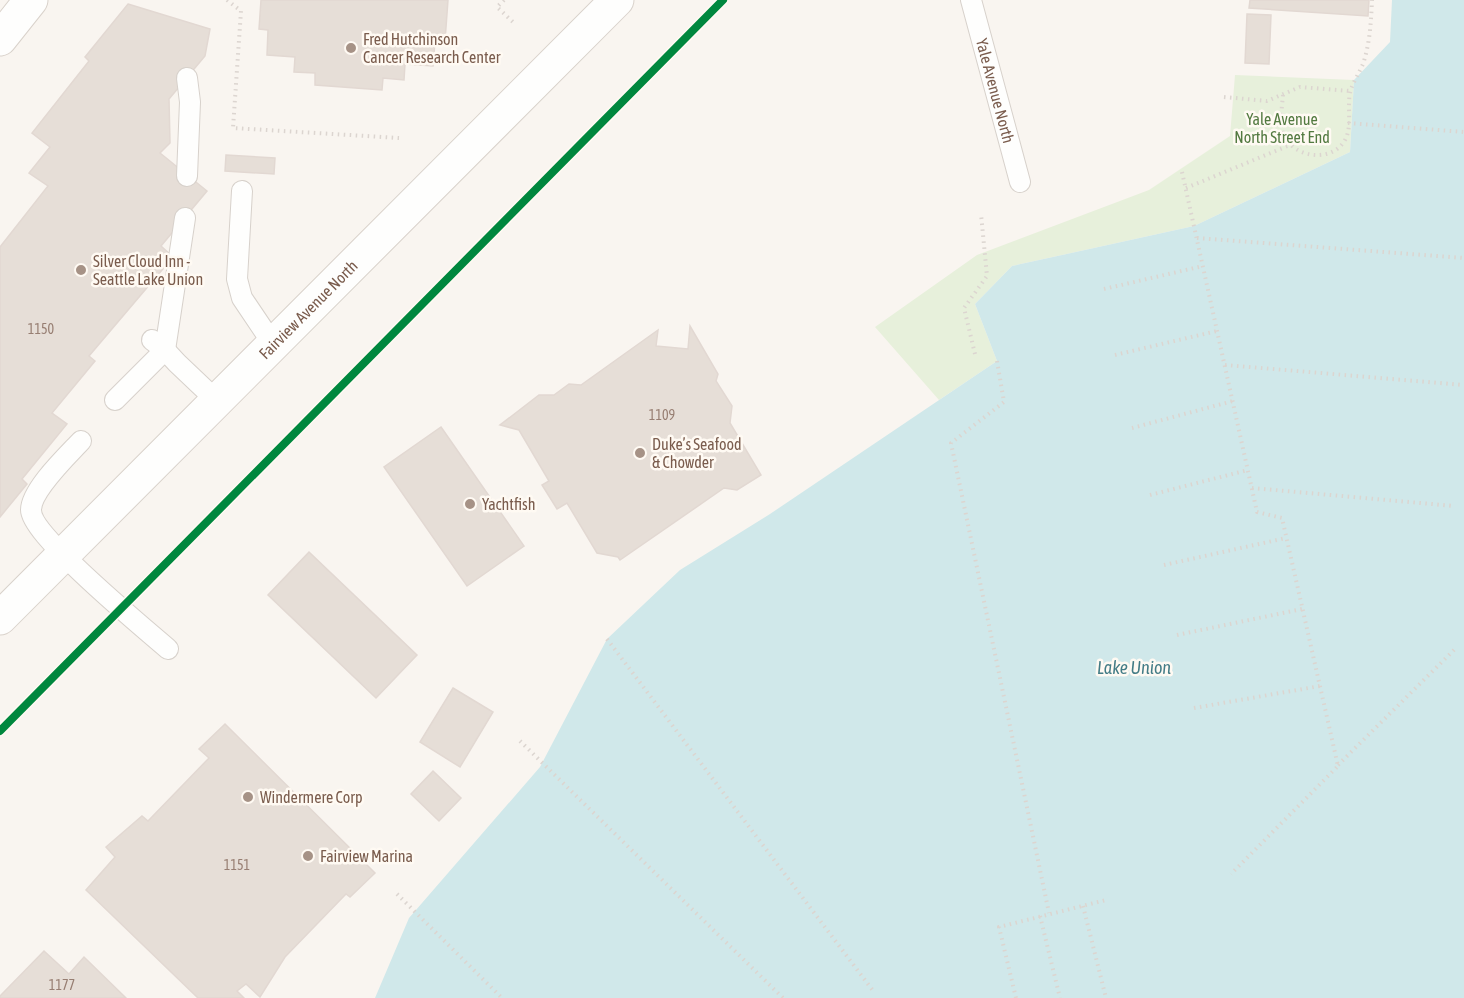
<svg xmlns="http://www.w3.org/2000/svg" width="1464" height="998" font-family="'Asap Condensed',sans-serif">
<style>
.green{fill:#e7f0db}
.water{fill:#d0e8ea}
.building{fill:#e6ded7;stroke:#e2d8d2;stroke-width:1.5}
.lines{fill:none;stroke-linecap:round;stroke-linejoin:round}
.service-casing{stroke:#d7d1cb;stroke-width:22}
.secondary-casing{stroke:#d9d2cb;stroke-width:35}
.path{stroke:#dcd5d0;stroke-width:4;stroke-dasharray:1.5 4.5;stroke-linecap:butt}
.service{stroke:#fefefd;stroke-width:20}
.secondary{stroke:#fefefd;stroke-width:33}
.cycleway-casing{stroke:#fffaf3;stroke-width:11}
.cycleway{stroke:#00873e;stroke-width:8}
.poi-dot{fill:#a69286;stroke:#fffaf3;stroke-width:2}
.labels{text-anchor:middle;stroke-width:5;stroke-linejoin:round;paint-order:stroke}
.number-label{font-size:14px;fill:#977e72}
.poi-label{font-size:16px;fill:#7a5c4d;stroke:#fffaf3;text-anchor:start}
.street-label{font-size:16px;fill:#7a5c4d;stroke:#fffaf3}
.park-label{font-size:16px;fill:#537a41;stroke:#fffaf3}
.water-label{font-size:18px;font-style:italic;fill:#437c86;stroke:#fffaf3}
</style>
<rect width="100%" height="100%" fill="#f9f5f0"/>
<path class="green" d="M 1235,75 L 1354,80 L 1350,152 L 1194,226 L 1012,266 L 975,304 L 997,361 L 939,400 L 875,327 L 977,255 L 1149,190 L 1230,136 Z"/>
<path class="water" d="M 1392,0 L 1464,0 L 1464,998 L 375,998 L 409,918 L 540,767 L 607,639 L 680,570 L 770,514 L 997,361 L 975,304 L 1012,266 L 1194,226 L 1350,152 L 1354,80 L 1390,42 Z"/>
<g class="building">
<path d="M 261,0 L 448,0 L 445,41 L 435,41 L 433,66 L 405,64 L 404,80 L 383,78 L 382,90 L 315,85 L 315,73 L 294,72 L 295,57 L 267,55 L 268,30 L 259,29 Z"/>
<path d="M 1250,0 L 1369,0 L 1368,16 L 1249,8 Z"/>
<path d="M 128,4 L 210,29 L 205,56 L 169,99 L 170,143 L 160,153 L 207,191 L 161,246 L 173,257 L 89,356 L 95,361 L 52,413 L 67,424 L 22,479 L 27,484 L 0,517 L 0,247 L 48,186 L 29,173 L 50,147 L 32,133 L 89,61 L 85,57 Z"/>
<path d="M 1247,14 L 1271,15 L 1269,64 L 1245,63 Z"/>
<path d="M 226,155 L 275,158 L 274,174 L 225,171 Z"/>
<path d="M 690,326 L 718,374 L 716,381 L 732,406 L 730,423 L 761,475 L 737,490 L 724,488 L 620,560 L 618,557 L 597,553 L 567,503 L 557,509 L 542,485 L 549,481 L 519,430 L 500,425 L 539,395 L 554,395 L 569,384 L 581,385 L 658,330 L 656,346 L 688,349 Z"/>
<path d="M 441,427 L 524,546 L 467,586 L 384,467 Z"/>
<path d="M 309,552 L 417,655 L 376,698 L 268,595 Z"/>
<path d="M 453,688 L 493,712 L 460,767 L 420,742 Z"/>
<path d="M 225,724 L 375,873 L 350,897 L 346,894 L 285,957 L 260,997 L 246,984 L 237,991 L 244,998 L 198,998 L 86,890 L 115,857 L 106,847 L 142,816 L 148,821 L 209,758 L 199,749 Z"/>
<path d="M 433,771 L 461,798 L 439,821 L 411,794 Z"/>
<path d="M 44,951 L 69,974 L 84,957 L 126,998 L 0,998 L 0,996 Z"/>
</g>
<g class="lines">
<defs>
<g id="service">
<path id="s1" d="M 971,0 L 1020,182"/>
<path d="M 187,78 L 190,102 L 187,176"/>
<path d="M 242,191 L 237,279 L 242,298 L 273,344"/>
<path d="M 152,340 L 165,350 L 177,363 L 217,401"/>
<path d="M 115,400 L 165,350 L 185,218"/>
<path d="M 81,441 C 67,456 31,490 31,510 C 31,535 145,629 168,649"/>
</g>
<g id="secondary">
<path d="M 0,39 L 31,0"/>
<path id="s2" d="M 0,618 L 617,0"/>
</g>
</defs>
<use href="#service" class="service-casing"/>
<use href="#secondary" class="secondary-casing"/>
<g class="path">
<path d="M 227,0 L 241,11 L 233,128 L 399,138"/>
<path d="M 504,0 L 497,7 L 514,23"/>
<path d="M 1283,95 C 1282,107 1279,125 1284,136 C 1295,158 1332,163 1345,140 C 1353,126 1346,104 1351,89 C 1354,81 1359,73 1363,64 C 1370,43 1371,22 1372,0"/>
<path d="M 1224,97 L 1267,101 L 1300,87 L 1350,91"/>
<path d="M 1348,123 L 1464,132"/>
<path d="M 1182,172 L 1257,512 L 1282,518 L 1338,766 L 1231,874"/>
<path d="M 1186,188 L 1290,145"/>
<path d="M 1197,238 L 1464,258"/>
<path d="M 1104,289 L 1203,266"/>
<path d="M 975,354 L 964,308 L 987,276 L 981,214"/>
<path d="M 1115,355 L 1217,331"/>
<path d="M 997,361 L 1004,402 L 951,443 L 1049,913"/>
<path d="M 1225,365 L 1464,385"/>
<path d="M 1132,428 L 1233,401"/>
<path d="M 1252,488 L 1454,506"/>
<path d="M 1150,495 L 1248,470"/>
<path d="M 1164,565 L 1286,538"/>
<path d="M 1177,635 L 1302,609"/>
<path d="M 607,639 L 874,992"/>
<path d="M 1194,708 L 1320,686"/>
<path d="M 520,741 L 783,998"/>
<path d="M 1338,765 L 1457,647"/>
<path d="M 397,894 L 502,998"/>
<path d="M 1083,906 L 1106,998"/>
<path d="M 1040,916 L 1060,998"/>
<path d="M 1016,998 L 999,927 L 1106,900"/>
</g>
<use href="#service" class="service"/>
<use href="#secondary" class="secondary"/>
<defs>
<path id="cycleway" d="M 0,731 L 723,0"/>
</defs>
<use href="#cycleway" class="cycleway-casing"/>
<use href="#cycleway" class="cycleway"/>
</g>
<g class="poi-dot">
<circle cx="351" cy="48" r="6"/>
<circle cx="81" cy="270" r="6"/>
<circle cx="640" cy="453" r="6"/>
<circle cx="470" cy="504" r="6"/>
<circle cx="248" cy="797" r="6"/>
<circle cx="308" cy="856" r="6"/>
</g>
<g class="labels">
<g class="number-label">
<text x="41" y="334">1150</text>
<text x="662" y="420">1109</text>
<text x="237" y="870">1151</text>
<text x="62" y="990">1177</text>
</g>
<g class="poi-label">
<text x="363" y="45">Fred Hutchinson<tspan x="363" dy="18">Cancer Research Center</tspan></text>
<text x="93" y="267">Silver Cloud Inn -<tspan x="93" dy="18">Seattle Lake Union</tspan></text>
<text x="652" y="450">Duke’s Seafood<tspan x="652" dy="18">&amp; Chowder</tspan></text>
<text x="482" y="510">Yachtfish</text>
<text x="260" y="803">Windermere Corp</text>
<text x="320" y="862">Fairview Marina</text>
</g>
<g class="street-label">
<text dy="6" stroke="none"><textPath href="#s1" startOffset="94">Yale Avenue North</textPath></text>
<text dy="6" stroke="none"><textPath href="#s2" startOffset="436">Fairview Avenue North</textPath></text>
</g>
<g class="park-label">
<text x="1282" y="125">Yale Avenue<tspan x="1282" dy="18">North Street End</tspan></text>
</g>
<g class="water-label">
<text x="1134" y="674">Lake Union</text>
</g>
</g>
</svg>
